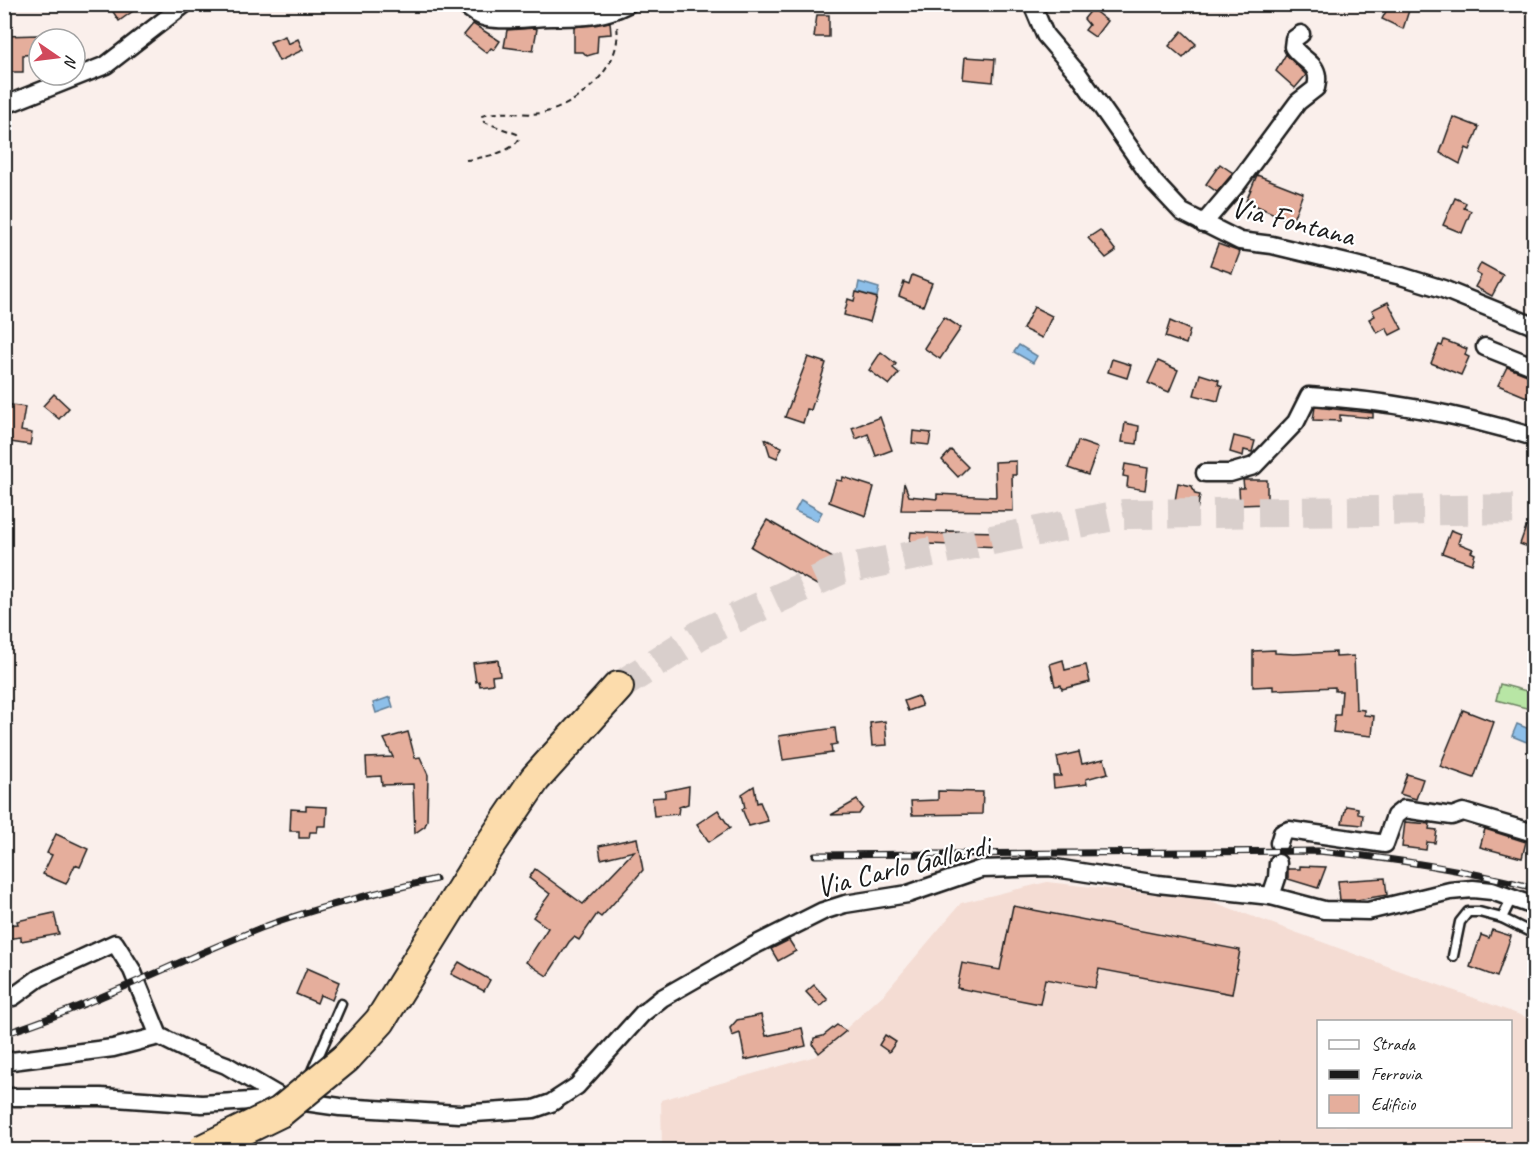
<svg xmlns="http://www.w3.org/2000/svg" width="1539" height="1155" font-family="Caveat,sans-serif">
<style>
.built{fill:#f4dcd3;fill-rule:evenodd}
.green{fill:#b8e6a5;stroke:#6a8160;stroke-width:1.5}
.water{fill:#8dbfe9;stroke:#607e97;stroke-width:1.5}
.building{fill:#e5ae9c;stroke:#1c1c1c;stroke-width:1.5}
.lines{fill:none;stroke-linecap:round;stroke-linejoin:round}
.motorway-tunnel{stroke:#d9cfcc;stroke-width:30;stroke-dasharray:30 15;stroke-linecap:butt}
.service-casing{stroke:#1c1c1c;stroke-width:13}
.minor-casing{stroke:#1c1c1c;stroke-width:21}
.motorway-casing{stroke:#1c1c1c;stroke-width:34}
.path{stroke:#1c1c1c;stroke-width:2;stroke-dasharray:6 4.5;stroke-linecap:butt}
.service{stroke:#fff;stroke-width:8}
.minor{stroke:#fff;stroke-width:16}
.motorway{stroke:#fcdcac;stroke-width:30}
.rail-casing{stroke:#1c1c1c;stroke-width:7}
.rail{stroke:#fff;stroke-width:4.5;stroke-dasharray:14;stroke-linecap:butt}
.motorway-bridge-casing{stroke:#1c1c1c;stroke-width:34;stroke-linecap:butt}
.motorway-bridge{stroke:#fcdcac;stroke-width:30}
.labels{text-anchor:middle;stroke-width:4.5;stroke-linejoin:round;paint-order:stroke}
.street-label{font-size:30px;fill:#1c1c1c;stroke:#fff}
</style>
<rect width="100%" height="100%" fill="#faefeb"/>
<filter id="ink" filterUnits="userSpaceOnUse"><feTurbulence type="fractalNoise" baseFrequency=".0167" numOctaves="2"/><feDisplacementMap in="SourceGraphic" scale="12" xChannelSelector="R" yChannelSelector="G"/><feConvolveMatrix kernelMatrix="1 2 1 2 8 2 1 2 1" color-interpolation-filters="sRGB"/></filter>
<g filter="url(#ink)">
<path class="built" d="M 1047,882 L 1208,900 L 1534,1020 L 1534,1150 L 662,1150 L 661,1100 L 816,1056 L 885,993 L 961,903 ZM 1318,1022 L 1510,1022 L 1510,1126 L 1318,1126 Z"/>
<path class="green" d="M 1500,684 L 1534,693 L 1534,710 L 1496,700 Z"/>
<g class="water">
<path d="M 859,282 L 879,288 L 877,297 L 857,292 Z"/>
<path d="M 1019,345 L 1037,356 L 1033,363 L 1014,352 Z"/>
<path d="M 801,500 L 822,512 L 817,521 L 795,511 Z"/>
<path d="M 390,697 L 393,707 L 376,713 L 373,703 Z"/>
<path d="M 1517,724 L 1534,731 L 1534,745 L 1512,736 Z"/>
</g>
<g class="building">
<path d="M 108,4 L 143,4 L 119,21 Z"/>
<path d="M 1390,4 L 1411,4 L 1403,29 L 1382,19 Z"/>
<path d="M 1092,9 L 1107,21 L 1095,37 L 1085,30 L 1089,25 L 1084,19 Z"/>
<path d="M 817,15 L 829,15 L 829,37 L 814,37 Z"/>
<path d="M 610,22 L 611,34 L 598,35 L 597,53 L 587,56 L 583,52 L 574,52 L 574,27 Z"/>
<path d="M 473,24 L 500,41 L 494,50 L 491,48 L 487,53 L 464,35 Z"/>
<path d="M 534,28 L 537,29 L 533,51 L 504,47 L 507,30 Z"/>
<path d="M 1182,31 L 1196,44 L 1183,58 L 1169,46 Z"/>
<path d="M 39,35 L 39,54 L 23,55 L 23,72 L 4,72 L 4,36 Z"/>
<path d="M 285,36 L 288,44 L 298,39 L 303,50 L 279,61 L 270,42 Z"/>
<path d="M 1286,54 L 1306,75 L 1295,88 L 1276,71 Z"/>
<path d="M 965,57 L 995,59 L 993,82 L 963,79 Z"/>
<path d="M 1453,117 L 1479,127 L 1470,150 L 1466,148 L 1460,164 L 1440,153 Z"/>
<path d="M 1220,164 L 1233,173 L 1217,192 L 1206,184 Z"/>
<path d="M 1257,175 L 1303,193 L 1292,222 L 1246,201 Z"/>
<path d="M 1455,198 L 1466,203 L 1464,208 L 1471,211 L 1462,233 L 1443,225 Z"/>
<path d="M 1100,230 L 1116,251 L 1106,258 L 1088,238 Z"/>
<path d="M 1218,244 L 1240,252 L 1232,273 L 1210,265 Z"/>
<path d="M 1481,263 L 1503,275 L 1492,296 L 1475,287 L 1481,276 L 1476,273 Z"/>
<path d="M 912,275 L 932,283 L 923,306 L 899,296 L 904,282 L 909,284 Z"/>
<path d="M 856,292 L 877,298 L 870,322 L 844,315 L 848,299 L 854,301 Z"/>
<path d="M 1388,302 L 1402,329 L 1390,335 L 1386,328 L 1377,333 L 1369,319 L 1375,316 L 1372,310 Z"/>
<path d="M 1034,307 L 1052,316 L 1042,338 L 1023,329 Z"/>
<path d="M 944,317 L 961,328 L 940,359 L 924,348 Z"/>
<path d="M 1170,321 L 1190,330 L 1186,344 L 1165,337 Z"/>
<path d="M 1444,340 L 1467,349 L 1465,355 L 1469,357 L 1461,375 L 1431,363 L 1439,345 L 1442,346 Z"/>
<path d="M 881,352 L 896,364 L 893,368 L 899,373 L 889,385 L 869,370 Z"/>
<path d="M 808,357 L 826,363 L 811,410 L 807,409 L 803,423 L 785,417 Z"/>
<path d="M 1112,359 L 1131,365 L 1127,378 L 1108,372 Z"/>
<path d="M 1158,361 L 1178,370 L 1169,392 L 1148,383 Z"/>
<path d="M 1507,367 L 1527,375 L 1534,375 L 1534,400 L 1498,385 Z"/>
<path d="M 1200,374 L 1219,380 L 1218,384 L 1222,386 L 1218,401 L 1194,395 Z"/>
<path d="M 54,394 L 69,408 L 59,419 L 43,406 Z"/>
<path d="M 4,404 L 25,407 L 21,431 L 32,433 L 30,445 L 4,441 Z"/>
<path d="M 1315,407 L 1373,413 L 1373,418 L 1340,415 L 1340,421 L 1313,420 Z"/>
<path d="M 880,417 L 892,450 L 876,456 L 868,434 L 856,439 L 852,428 Z"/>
<path d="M 1125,423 L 1139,426 L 1137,444 L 1122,442 Z"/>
<path d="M 913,431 L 931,433 L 929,445 L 912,443 Z"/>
<path d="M 1234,436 L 1255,441 L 1252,452 L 1244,450 L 1243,456 L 1230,452 Z"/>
<path d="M 765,439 L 782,447 L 777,458 L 770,455 Z"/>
<path d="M 1078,441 L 1098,448 L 1088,475 L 1068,468 Z"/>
<path d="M 951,450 L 968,467 L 958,477 L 942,460 Z"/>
<path d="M 1016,461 L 1016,475 L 1012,475 L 1013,511 L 901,510 L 904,483 L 909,496 L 937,499 L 937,494 L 996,497 L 995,462 Z"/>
<path d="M 1125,464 L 1148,468 L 1145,490 L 1127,487 L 1128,477 L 1123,476 Z"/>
<path d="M 843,477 L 874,487 L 866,516 L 829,502 L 836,480 L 842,481 Z"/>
<path d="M 1243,480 L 1267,480 L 1267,504 L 1240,505 L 1239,488 L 1244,488 Z"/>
<path d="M 1178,483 L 1192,486 L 1195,494 L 1200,495 L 1197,511 L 1174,507 Z"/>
<path d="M 767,520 L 833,558 L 817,585 L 751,547 Z"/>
<path d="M 1526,527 L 1534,530 L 1534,549 L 1520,544 Z"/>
<path d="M 1451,530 L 1461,534 L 1458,543 L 1473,549 L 1471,552 L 1475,554 L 1472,564 L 1442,553 Z"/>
<path d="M 947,531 L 1001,532 L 1001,547 L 928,544 L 928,548 L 909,546 L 911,532 L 947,534 Z"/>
<path d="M 1275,650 L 1275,653 L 1294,654 L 1336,652 L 1336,657 L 1354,656 L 1356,709 L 1364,710 L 1364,715 L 1374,716 L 1372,736 L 1333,732 L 1335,715 L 1340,715 L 1342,691 L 1335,691 L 1335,687 L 1273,690 L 1273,686 L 1253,687 L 1253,651 Z"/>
<path d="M 498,660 L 500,675 L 492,676 L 493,684 L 480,686 L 479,681 L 476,682 L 473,663 Z"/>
<path d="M 1063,660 L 1065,670 L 1086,665 L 1090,682 L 1062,689 L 1061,685 L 1055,686 L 1050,664 Z"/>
<path d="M 918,696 L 922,706 L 908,711 L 904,701 Z"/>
<path d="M 1463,710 L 1494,722 L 1474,778 L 1440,766 Z"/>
<path d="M 885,721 L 887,745 L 872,746 L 870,723 Z"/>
<path d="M 835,728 L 837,744 L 831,745 L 832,753 L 783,760 L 779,736 Z"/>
<path d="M 408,732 L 415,758 L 420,757 L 428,775 L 427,820 L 425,826 L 415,833 L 413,784 L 382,785 L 381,776 L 367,777 L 366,758 L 393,757 L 384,739 Z"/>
<path d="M 1079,752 L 1082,764 L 1104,759 L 1108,773 L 1086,779 L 1087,784 L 1054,788 L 1053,776 L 1061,776 L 1057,757 Z"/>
<path d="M 1407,774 L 1423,779 L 1416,799 L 1400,794 Z"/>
<path d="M 689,786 L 688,804 L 679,807 L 678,814 L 654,816 L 652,798 L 665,797 L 665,791 Z"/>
<path d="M 754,786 L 757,803 L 760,802 L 768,821 L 749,826 L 742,809 L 745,808 L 742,794 Z"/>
<path d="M 938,791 L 983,792 L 982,814 L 912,815 L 911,801 L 938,800 Z"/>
<path d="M 857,800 L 863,808 L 859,814 L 831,815 Z"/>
<path d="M 306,806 L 327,807 L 326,826 L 318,826 L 317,832 L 310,832 L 309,838 L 299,838 L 299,831 L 290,831 L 291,809 L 306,810 Z"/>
<path d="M 1346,806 L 1358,808 L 1358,814 L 1363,815 L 1362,825 L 1342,823 Z"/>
<path d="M 718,810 L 730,828 L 709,842 L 697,824 Z"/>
<path d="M 1405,822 L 1430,824 L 1429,829 L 1437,830 L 1435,843 L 1427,842 L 1426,850 L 1402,847 Z"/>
<path d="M 1485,829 L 1526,842 L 1522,858 L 1480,847 Z"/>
<path d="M 56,834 L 88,849 L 80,867 L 75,865 L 66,884 L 43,874 L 52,855 L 47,853 Z"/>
<path d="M 637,838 L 643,870 L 630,885 L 601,917 L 597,914 L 579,940 L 574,937 L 569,942 L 547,976 L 526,962 L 548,928 L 533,917 L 550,894 L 529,878 L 535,869 L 583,904 L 634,851 L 601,859 L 599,846 Z"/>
<path d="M 1300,866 L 1326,867 L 1318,888 L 1288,879 L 1288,869 L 1300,869 Z"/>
<path d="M 1385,878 L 1387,895 L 1357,900 L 1340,900 L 1338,881 Z"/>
<path d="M 1013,906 L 1240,950 L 1232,994 L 1099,969 L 1095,988 L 1045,979 L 1040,1004 L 957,988 L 962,963 L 1000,970 Z"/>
<path d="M 54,913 L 59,934 L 21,941 L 21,937 L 4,939 L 4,925 L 18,924 L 17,921 Z"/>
<path d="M 1492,930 L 1511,936 L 1497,977 L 1470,967 L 1481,935 L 1489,938 Z"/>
<path d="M 789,940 L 796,951 L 778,961 L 771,949 Z"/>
<path d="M 459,962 L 490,980 L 484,991 L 451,974 Z"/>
<path d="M 307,968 L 339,982 L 332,1000 L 320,995 L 317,1003 L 296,994 Z"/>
<path d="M 814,985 L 828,1000 L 820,1007 L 806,992 Z"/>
<path d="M 761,1015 L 766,1036 L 802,1028 L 806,1046 L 745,1060 L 740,1033 L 732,1036 L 730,1028 L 737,1020 Z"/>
<path d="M 837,1025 L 846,1031 L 819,1053 L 813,1045 L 814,1038 L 823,1036 Z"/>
<path d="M 885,1035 L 896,1042 L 889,1052 L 879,1045 Z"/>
</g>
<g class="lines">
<path class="motorway-tunnel" d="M 618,687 L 701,634 L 840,570 L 1124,514 L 1534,509"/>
<defs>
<g id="service">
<path d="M 1512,898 L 1502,918 L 1534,934"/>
<path d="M 1453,956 L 1460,922 L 1468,912 L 1479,912 L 1502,918"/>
<path d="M 311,1073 L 341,1004"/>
</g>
<g id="minor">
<path d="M 463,4 C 471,10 478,16 487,18 C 508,22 531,17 552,17 C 581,17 601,18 628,4"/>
<path d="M 1032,4 L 1045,35 L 1079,75 L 1154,182 L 1182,212 L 1240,241 L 1272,245 L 1401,276 L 1443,289 L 1534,326"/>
<path d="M 4,103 L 13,102 L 106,65 L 185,4"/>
<path d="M 1203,224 L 1238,183 L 1298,102 L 1316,88 C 1322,63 1304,63 1293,47 L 1294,39 L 1301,34"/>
<path d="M 1485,347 L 1530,365 L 1534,363"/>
<path d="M 1205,473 L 1230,473 L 1254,466 L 1296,422 L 1309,396 C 1385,400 1462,415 1534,437"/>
<path d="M 1279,843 L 1282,833 L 1289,830 L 1385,844 L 1395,816 L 1404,809 L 1452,816 L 1463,812 L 1534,833"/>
<path d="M 1271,896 L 1277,878 L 1278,863"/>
<path d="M 4,999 L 13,997 L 39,978 L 115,943 L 132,970 L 159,1036 L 189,1051 L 226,1065 L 284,1099"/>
<path d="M 4,1062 L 113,1048 L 159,1036"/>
<path d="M 4,1097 L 101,1097 L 202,1104 L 284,1099 L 340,1107 L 459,1114 L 534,1109 L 551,1103 L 577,1086 L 642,1014 L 662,998 L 753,946 L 823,911 L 845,904 L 908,894 L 981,869 L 1049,867 L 1158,884 L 1271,896 L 1324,910 L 1368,911 L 1450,891 L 1473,889 L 1492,891 L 1534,906"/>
</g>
<path id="motorway" d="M 482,857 L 535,779 L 618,687"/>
</defs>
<use href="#service" class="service-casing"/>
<use href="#minor" class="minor-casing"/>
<use href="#motorway" class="motorway-casing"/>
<path class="path" d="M 466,160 C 481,158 512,153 519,139 L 517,134 L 484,122 L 482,116 C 501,109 522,116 542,113 C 578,106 623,67 617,26"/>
<use href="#service" class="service"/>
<use href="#minor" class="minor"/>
<use href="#motorway" class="motorway"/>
<defs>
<g id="rail">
<path d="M 815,855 L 1318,851 C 1392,858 1463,869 1534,888"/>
<path d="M 4,1034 C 93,1005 175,962 261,928 C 318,907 377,892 436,879"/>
</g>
</defs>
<use href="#rail" class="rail-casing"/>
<use href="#rail" class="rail"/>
<defs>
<path id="motorway-bridge" d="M 202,1150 L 280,1112 L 346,1058 L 380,1021 L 482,857"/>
</defs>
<use href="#motorway-bridge" class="motorway-bridge-casing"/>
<use href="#motorway-bridge" class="motorway-bridge"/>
</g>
</g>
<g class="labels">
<g class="street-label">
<text transform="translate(1293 221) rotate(14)" y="10">Via Fontana</text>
<text transform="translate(903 866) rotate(-14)" y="10">Via Carlo Gallardi</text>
</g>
</g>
<rect width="1539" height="1155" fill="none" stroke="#fff" stroke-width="24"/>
<rect x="12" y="12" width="1515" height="1131" fill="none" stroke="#1c1c1c" stroke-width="2" filter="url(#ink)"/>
<rect x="1317" y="1020" width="195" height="108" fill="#ffffff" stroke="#a4a4a4" stroke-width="1.5"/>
<rect x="1329" y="1040" width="30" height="9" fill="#ffffff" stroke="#a4a4a4" stroke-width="1.5"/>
<text x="1371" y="1050" font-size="18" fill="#1c1c1c">Strada</text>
<rect x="1329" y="1070" width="30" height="9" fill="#1c1c1c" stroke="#a4a4a4" stroke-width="1.5"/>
<text x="1371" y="1080" font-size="18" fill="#1c1c1c">Ferrovia</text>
<rect x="1329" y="1095" width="30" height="18" fill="#e5ae9c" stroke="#a4a4a4" stroke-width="1.5"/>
<text x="1371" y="1110" font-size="18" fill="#1c1c1c">Edificio</text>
<g transform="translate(57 57) rotate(104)"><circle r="28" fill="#ffffff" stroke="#a4a4a4" stroke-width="1.5"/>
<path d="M0-4.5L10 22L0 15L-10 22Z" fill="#d1495b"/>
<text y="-9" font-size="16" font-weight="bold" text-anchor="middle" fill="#1c1c1c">N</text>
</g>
</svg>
